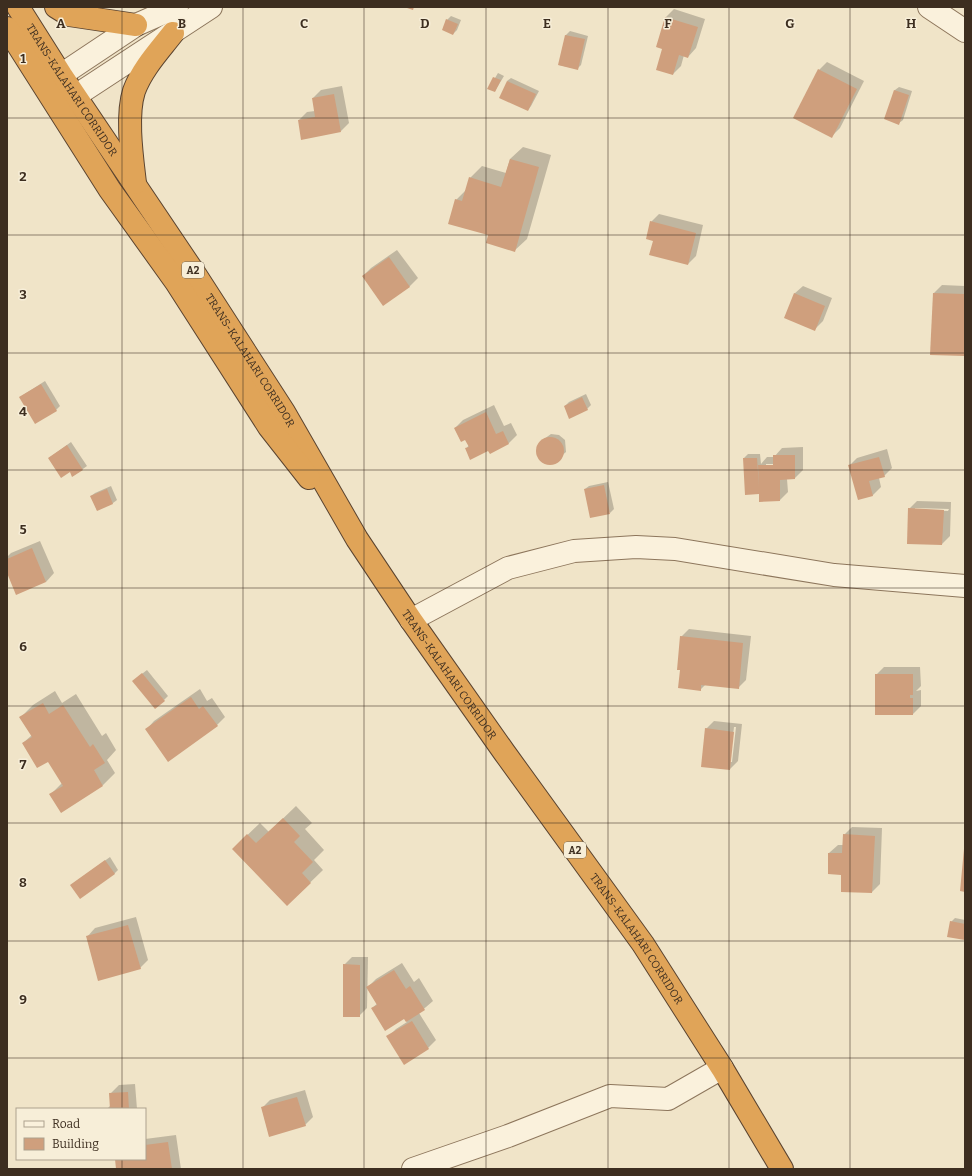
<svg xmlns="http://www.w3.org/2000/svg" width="972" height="1176" font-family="Bitter,serif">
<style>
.shadow{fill:#0003;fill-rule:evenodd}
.building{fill:#cf9f7d}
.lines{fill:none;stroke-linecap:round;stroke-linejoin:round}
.street-casing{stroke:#8d765c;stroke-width:24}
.highway-casing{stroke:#5b4430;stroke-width:24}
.street{stroke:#faf1dc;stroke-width:22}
.highway{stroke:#e0a458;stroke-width:22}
.grid{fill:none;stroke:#3d2e20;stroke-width:1;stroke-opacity:0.55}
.labels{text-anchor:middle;stroke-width:3;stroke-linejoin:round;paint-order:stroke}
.shield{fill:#f7eed8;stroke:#756857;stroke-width:1}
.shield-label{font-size:10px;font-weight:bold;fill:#3d2e20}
.street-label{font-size:11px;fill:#3d2e20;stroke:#f7eed8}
.grid-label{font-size:13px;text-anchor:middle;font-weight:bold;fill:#3d2e20;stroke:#f7eed8;stroke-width:3;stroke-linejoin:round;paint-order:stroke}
</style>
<rect width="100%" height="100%" fill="#f0e4c8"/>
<g class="shadow">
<path d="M 674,9 L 705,19 L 696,48 L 688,57 L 684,55 L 681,66 L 673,74 L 663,48 L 657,47 L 666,17 Z"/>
<path d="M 451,16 L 461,20 L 457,30 L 453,34 L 447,20 Z"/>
<path d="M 570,31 L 588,36 L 581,65 L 577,69 L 559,65 L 566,35 Z"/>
<path d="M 827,62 L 864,81 L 840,128 L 832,136 L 819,70 Z"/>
<path d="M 498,73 L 504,76 L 495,91 L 489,88 Z"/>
<path d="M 511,78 L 539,91 L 531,106 L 528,110 L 507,81 Z"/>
<path d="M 342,86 L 349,123 L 341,131 L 299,120 L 307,112 L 315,111 L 313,98 L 321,90 Z"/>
<path d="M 899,87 L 912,91 L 903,120 L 899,123 L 886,119 L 895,90 Z"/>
<path d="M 523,147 L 551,155 L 527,239 L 514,251 L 490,234 L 456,200 L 467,189 L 470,178 L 482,166 L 506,173 L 510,159 Z"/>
<path d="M 659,214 L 703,225 L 696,256 L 688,264 L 654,241 L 651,222 Z"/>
<path d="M 397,250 L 418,278 L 410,286 L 383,305 L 363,276 L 371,268 Z"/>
<path d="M 942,285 L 965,286 L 965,355 L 934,293 Z"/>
<path d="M 803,286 L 832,298 L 823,321 L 815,329 L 794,294 Z"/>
<path d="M 45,381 L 60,406 L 56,410 L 20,397 Z"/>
<path d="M 586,394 L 591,405 L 587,409 L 565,406 L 569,402 Z"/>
<path d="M 494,405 L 504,426 L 511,423 L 517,435 L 509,443 L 489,450 L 466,449 L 469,445 L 466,439 L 455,428 L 463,420 Z"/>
<path d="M 551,434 L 559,435 L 565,440 L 566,452 L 552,464 L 545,463 L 539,458 L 538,447 L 544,439 Z"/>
<path d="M 71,442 L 87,466 L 73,476 L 70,471 L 49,458 Z"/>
<path d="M 803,447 L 803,470 L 795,478 L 787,479 L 788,492 L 780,500 L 760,492 L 744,458 L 748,454 L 760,454 L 761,464 L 767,457 L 774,457 L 782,448 ZM 766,464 L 778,464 L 778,466 L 766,466 Z"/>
<path d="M 887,449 L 892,468 L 884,476 L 879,478 L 881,487 L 873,495 L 859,499 L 849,466 L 857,458 Z"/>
<path d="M 608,482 L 614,509 L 610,513 L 585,489 L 589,486 Z"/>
<path d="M 111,486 L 117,500 L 113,503 L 97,510 L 91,496 L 95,493 Z"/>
<path d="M 917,501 L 951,502 L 950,536 L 942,544 L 909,509 ZM 915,508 L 949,509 L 948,511 L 915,510 Z"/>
<path d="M 40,541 L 54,573 L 46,582 L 7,571 L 7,557 L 11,553 Z"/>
<path d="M 689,629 L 751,636 L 746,680 L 738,688 L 706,684 L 700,690 L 681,637 Z"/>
<path d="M 884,667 L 920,667 L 921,686 L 916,691 L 921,690 L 921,706 L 913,714 L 876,714 L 876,675 Z"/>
<path d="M 147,670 L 168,696 L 164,700 L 138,677 Z"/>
<path d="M 200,689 L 207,701 L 212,698 L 225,717 L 217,725 L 146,730 L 154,721 Z"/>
<path d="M 55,691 L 62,703 L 76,694 L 102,736 L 106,733 L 116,750 L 107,760 L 115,773 L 103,785 L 51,794 L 62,783 L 48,760 L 23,743 L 32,735 L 21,717 L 33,705 Z"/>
<path d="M 714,721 L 742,724 L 738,761 L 730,769 L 706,729 ZM 734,727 L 736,727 L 732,762 L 730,762 Z"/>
<path d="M 296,806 L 312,823 L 305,829 L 324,850 L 314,860 L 323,870 L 287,905 L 233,849 L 260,823 L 269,832 Z"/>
<path d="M 852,827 L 882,828 L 880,884 L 872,892 L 842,891 L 842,874 L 829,853 L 838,845 L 843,845 L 844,835 Z"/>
<path d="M 110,857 L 118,870 L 114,874 L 71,885 Z"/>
<path d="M 136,917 L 148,960 L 140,968 L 87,937 L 95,928 Z"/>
<path d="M 955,918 L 965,920 L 965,939 L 951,922 Z"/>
<path d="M 352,957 L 368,957 L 367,1008 L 359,1016 L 344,965 Z"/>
<path d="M 402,963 L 414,982 L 419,978 L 433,1001 L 419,1013 L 436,1040 L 428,1048 L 388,1037 L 396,1029 L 407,1022 L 404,1017 L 372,1008 L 378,1003 L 368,987 L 376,979 Z"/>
<path d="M 135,1084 L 137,1109 L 107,1109 L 111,1105 L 110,1094 L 119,1085 Z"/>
<path d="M 305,1090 L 313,1117 L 305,1125 L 262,1108 L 270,1100 Z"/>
<path d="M 176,1135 L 181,1169 L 117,1169 L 116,1159 L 145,1159 L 145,1139 Z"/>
</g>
<g class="building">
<path d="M 404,7 L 414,7 L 413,10 Z"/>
<path d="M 665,17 L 698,27 L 688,58 L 679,55 L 673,75 L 656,70 L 662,49 L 656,47 Z"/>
<path d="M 446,19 L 458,24 L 453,35 L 442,30 Z"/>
<path d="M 565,35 L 585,39 L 578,70 L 558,65 Z"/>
<path d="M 818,69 L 857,89 L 832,138 L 793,118 Z"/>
<path d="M 493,77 L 501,80 L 495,92 L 487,89 Z"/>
<path d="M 507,81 L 536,94 L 528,111 L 499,98 Z"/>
<path d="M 894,90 L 909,95 L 899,125 L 884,119 Z"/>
<path d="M 334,94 L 341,132 L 301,140 L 298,120 L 315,117 L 312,98 Z"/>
<path d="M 510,159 L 539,167 L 515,252 L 486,243 L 488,235 L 448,224 L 455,199 L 462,201 L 469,177 L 501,187 Z"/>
<path d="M 650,221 L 696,233 L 688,265 L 649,255 L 653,241 L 646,239 Z"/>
<path d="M 389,257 L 410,287 L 383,306 L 362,276 Z"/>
<path d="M 794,293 L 825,306 L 815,331 L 784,318 Z"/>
<path d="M 933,293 L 965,294 L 965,356 L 930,355 Z"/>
<path d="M 41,384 L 57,411 L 35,424 L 19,397 Z"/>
<path d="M 582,397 L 588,410 L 569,419 L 564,406 Z"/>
<path d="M 486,412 L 496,434 L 503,431 L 509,444 L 490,454 L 488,451 L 470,460 L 465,448 L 469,447 L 465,440 L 461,442 L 454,428 Z"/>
<circle cx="550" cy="451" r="14"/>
<path d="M 67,445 L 83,470 L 72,477 L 70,472 L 61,478 L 48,458 Z"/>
<path d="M 773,455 L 795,455 L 795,479 L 780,480 L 780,501 L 759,502 L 759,494 L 745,495 L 743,458 L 757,458 L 759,487 L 758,465 L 773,465 Z"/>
<path d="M 879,457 L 885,477 L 869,481 L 873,496 L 858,500 L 848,465 Z"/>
<path d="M 604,485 L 610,514 L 590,518 L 584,489 Z"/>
<path d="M 107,489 L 113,504 L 97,511 L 90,496 Z"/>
<path d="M 908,508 L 944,510 L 942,545 L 907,544 Z"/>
<path d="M 32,548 L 46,582 L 16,595 L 7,573 L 7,559 Z"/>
<path d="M 680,636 L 743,643 L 739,689 L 701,685 L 701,691 L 678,688 L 680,670 L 677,670 Z"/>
<path d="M 142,673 L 165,701 L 155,709 L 132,681 Z"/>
<path d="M 875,674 L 913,674 L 913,695 L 910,695 L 910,698 L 913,698 L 913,715 L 875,715 Z"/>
<path d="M 191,697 L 199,709 L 203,706 L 218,726 L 168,762 L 145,729 Z"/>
<path d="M 43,703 L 49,714 L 63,705 L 90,747 L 93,744 L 105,763 L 94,770 L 103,786 L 61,813 L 49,794 L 63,786 L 48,762 L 37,768 L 22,743 L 32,737 L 19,717 Z"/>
<path d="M 705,728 L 734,732 L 730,770 L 701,767 Z"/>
<path d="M 283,818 L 300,836 L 294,842 L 313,862 L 302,873 L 311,883 L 287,906 L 232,849 L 247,834 L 256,843 Z"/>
<path d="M 843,834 L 875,836 L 872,893 L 841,892 L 841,875 L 828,874 L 828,853 L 842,853 Z"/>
<path d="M 964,849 L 965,849 L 965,892 L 960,891 Z"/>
<path d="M 105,860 L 115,874 L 80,899 L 70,885 Z"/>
<path d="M 950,921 L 965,924 L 965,940 L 947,937 Z"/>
<path d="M 128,925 L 141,969 L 98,981 L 86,936 Z"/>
<path d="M 343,964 L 360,965 L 360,1017 L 343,1017 Z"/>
<path d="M 394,970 L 406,989 L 410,986 L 425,1010 L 406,1022 L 404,1019 L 385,1031 L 371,1008 L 377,1005 L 366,987 Z"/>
<path d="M 412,1021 L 429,1049 L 404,1065 L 386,1036 Z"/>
<path d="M 128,1092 L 129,1109 L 110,1109 L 109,1093 Z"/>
<path d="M 297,1097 L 306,1126 L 269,1137 L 261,1107 Z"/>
<path d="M 168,1142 L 172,1169 L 116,1169 L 115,1159 L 145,1159 L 145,1145 Z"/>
</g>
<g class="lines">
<defs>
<g id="street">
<path d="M 929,7 L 965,31"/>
<path d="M 46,85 L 136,25 L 177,7"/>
<path d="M 60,106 L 211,7"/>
<path d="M 411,620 L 508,568 L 574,551 L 636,547 L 675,549 L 834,575 L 965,586"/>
<path d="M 413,1169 L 508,1136 L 610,1096 L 668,1099 L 722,1068"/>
</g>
<g id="highway">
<path id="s1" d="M 18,7 L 61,75 L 193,271 L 284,412 L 357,539 L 411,620 L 504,752 L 643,944 L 722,1068 L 782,1169"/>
<path d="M 56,7 L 69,15 L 136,25"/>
<path d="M 7,28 L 110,190 L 176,282 L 269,427 L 309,478"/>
<path d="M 135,183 C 132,157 126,116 134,91 C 142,69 159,51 173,33"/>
</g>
</defs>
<use href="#street" class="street-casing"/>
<use href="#highway" class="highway-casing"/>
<use href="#street" class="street"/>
<use href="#highway" class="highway"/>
</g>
<path class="grid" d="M 122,7 L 122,1109M 243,7 L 243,1169M 364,7 L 364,1169M 486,7 L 486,1169M 608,7 L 608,1169M 729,7 L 729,1169M 850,7 L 850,1169M 7,118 L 965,118M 7,235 L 965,235M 7,353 L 965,353M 7,470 L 965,470M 7,588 L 965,588M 7,706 L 965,706M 7,823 L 965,823M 7,941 L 965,941M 7,1058 L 965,1058M 122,1159 L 122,1169"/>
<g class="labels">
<g class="shield">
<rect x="182" y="262" width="22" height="16" rx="3"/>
<rect x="564" y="842" width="22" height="16" rx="3"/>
</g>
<g class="shield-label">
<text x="193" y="274">A2</text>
<text x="575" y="854">A2</text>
</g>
<g class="street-label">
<text dy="4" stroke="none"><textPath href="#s1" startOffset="99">TRANS-KALAHARI CORRIDOR</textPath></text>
<text dy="4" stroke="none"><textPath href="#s1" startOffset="423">TRANS-KALAHARI CORRIDOR</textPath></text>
<text dy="4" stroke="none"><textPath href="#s1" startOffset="795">TRANS-KALAHARI CORRIDOR</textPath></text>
<text dy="4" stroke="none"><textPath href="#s1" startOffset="1119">TRANS-KALAHARI CORRIDOR</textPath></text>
</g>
</g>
<g class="grid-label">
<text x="61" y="28">A</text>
<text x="182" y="28">B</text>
<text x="304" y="28">C</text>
<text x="425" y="28">D</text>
<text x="547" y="28">E</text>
<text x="668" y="28">F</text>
<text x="790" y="28">G</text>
<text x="911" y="28">H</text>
<text x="23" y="63">1</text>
<text x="23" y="181">2</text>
<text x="23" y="299">3</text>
<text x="23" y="416">4</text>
<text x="23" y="534">5</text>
<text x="23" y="651">6</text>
<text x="23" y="769">7</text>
<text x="23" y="887">8</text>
<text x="23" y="1004">9</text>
</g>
<rect width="972" height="1176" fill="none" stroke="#3d2e20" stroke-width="16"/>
<rect x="16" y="1108" width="130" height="52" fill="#f7eed8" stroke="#ada18e"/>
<rect x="24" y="1121" width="20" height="6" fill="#faf1dc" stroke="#ada18e"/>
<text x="52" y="1128" font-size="12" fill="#3d2e20">Road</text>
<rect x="24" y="1138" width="20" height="12" fill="#cf9f7d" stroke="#ada18e"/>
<text x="52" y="1148" font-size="12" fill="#3d2e20">Building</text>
</svg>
